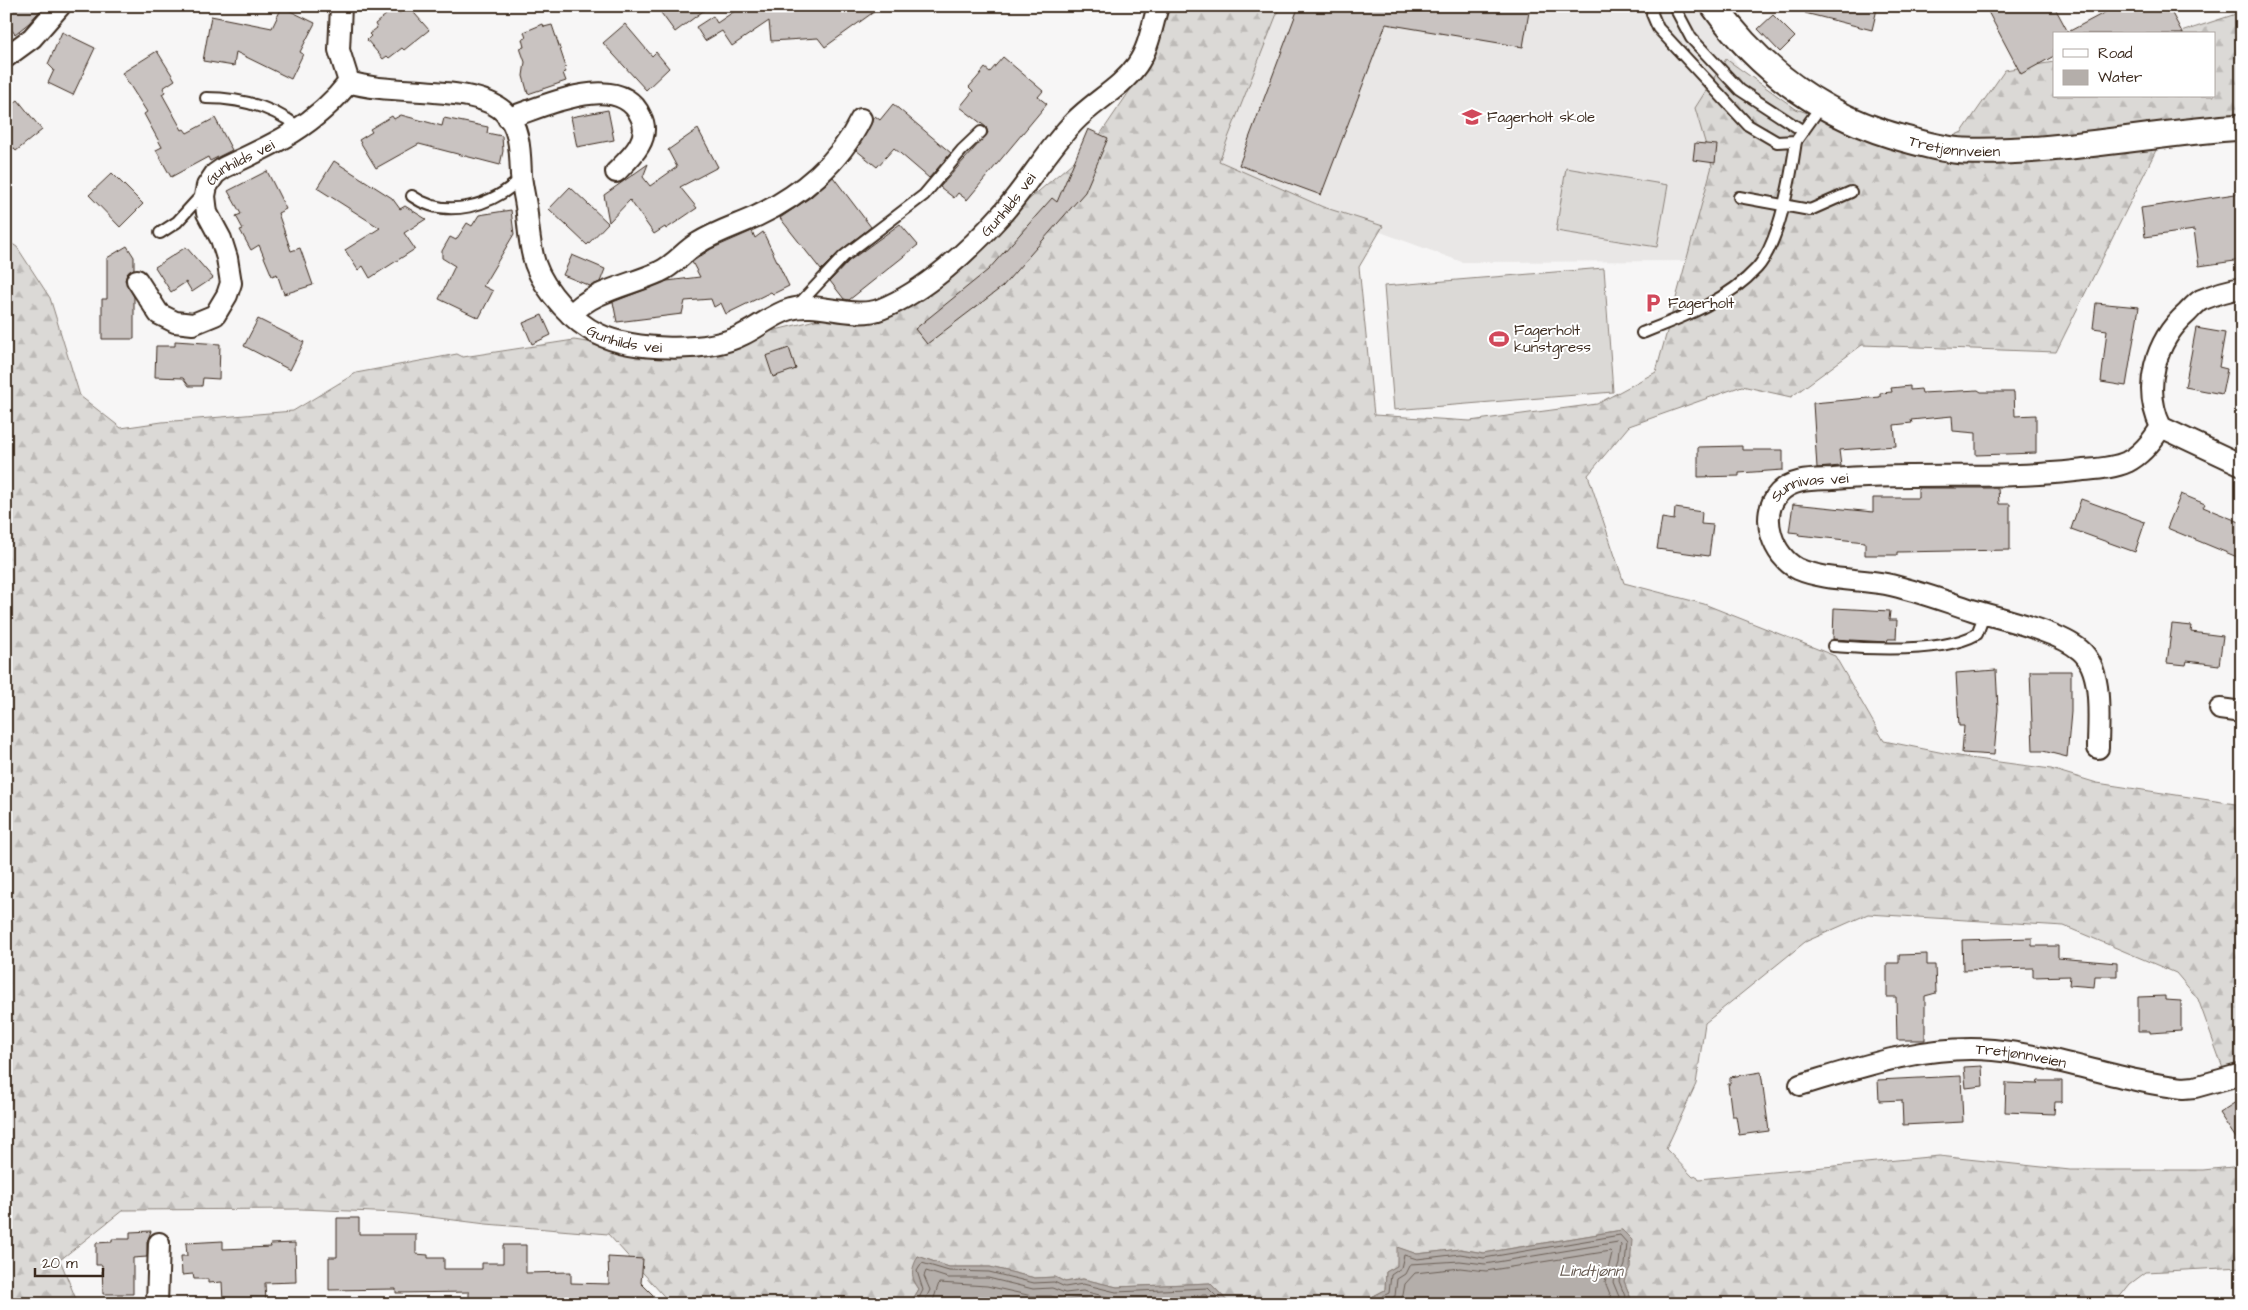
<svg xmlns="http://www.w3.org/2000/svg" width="2248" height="1310" font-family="'Architects Daughter',sans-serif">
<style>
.built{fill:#e9e7e6}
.forest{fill:url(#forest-firs);stroke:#8b827a}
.garden{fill:#dbd9d6;stroke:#8b827a}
.water{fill:#b4aeaa;stroke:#847972}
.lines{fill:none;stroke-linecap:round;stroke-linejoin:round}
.shore{stroke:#6b5f56;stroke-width:1}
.building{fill:#c9c3c1;stroke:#3b2a1e}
.service-casing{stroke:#3b2a1e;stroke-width:14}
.minor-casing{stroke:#3b2a1e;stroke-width:24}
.tertiary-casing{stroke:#3b2a1e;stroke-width:29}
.service{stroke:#fff;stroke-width:10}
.minor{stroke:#fff;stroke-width:20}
.tertiary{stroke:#fff;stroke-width:25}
.labels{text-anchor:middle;stroke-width:4;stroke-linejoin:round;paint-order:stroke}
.poi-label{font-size:15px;fill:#3b2a1e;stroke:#fff;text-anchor:start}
.street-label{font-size:15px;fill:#3b2a1e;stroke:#fff}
.water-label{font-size:16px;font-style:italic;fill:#65584f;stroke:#fff}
</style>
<defs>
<pattern id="forest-firs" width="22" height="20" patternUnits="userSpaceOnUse" patternTransform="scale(1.25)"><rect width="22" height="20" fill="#dbd9d6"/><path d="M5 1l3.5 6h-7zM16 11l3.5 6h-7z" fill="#bdbab7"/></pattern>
</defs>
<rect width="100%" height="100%" fill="#f7f6f6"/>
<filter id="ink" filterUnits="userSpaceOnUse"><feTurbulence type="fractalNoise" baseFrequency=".02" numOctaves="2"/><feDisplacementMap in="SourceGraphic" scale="10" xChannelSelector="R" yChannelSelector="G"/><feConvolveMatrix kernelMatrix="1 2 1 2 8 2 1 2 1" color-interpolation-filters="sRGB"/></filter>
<g filter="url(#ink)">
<path class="built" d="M 1245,6 L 1700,6 L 1740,69 L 1702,261 L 1462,262 L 1201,166 Z"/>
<path class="forest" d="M 1160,6 L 1280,6 L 1219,161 L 1323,207 L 1383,226 L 1359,267 L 1374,415 L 1470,421 L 1597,404 L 1656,372 L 1712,166 L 1695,108 L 1726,59 L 1796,109 L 1919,152 L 1962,132 L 2005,70 L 2054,62 L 2054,96 L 2214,96 L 2214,34 L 2175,34 L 2242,12 L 2242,130 L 2162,138 L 2056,352 L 1862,345 L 1791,397 L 1742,386 L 1629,426 L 1588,475 L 1624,583 L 1704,604 L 1835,656 L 1884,741 L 1969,758 L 2051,769 L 2097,783 L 2242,805 L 2242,1070 L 2226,1077 L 2198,999 L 2176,973 L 2064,926 L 1868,914 L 1805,942 L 1705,1023 L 1696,1084 L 1666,1149 L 1693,1177 L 1697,1176 L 1699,1179 L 1939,1156 L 2070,1170 L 2203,1170 L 2242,1166 L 2242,1267 L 2146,1272 L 2130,1284 L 2114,1304 L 1633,1304 L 1624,1281 L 1630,1267 L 1622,1230 L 1484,1253 L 1460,1249 L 1417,1254 L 1398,1248 L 1397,1266 L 1386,1272 L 1385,1290 L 1358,1304 L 1230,1304 L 1210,1283 L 1117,1287 L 1083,1279 L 1065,1282 L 1055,1277 L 1035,1278 L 990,1267 L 949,1267 L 918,1256 L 913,1280 L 919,1289 L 910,1304 L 671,1304 L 608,1234 L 486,1224 L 398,1213 L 301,1209 L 123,1210 L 60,1260 L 78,1304 L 6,1304 L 6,240 L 17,247 L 50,298 L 80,396 L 121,428 L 162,422 L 293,411 L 356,373 L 457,354 L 463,357 L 574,340 L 673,355 L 804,323 L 905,295 L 985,237 L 1093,145 L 1137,80 Z"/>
<g class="garden">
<path d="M 1566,168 L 1668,185 L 1657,247 L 1556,231 Z"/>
<path d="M 1604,268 L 1613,392 L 1394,410 L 1384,286 Z"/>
</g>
<g class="water">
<path d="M 1622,1230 L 1632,1240 L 1630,1267 L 1624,1281 L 1633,1304 L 1358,1304 L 1385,1290 L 1386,1272 L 1397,1266 L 1397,1247 L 1417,1254 L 1460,1249 L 1484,1253 Z"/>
<path d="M 918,1256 L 949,1267 L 990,1267 L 1035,1278 L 1055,1277 L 1065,1282 L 1083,1279 L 1117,1287 L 1210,1283 L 1230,1304 L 910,1304 L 919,1289 C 910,1276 911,1270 918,1256 Z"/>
</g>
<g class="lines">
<g class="shore">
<path d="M 916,1304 L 923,1290 L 917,1271 L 922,1263 L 949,1271 L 989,1272 L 1034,1283 L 1054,1282 L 1065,1287 L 1083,1284 L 1116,1292 L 1208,1288 L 1224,1304"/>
<path d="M 923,1304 L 930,1290 L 924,1276 L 926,1271 L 948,1278 L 988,1278 L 1033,1289 L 1052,1288 L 1065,1293 L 1083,1291 L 1116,1299 L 1206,1295 L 1215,1304"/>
<path d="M 932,1304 L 939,1283 L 987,1286 L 1032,1296 L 1051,1296 L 1065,1300 L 1082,1298 L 1104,1304"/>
<path d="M 1367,1304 L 1389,1293 L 1391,1275 L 1401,1268 L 1404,1255 L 1417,1259 L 1460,1254 L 1484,1258 L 1620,1235 L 1627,1243 L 1625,1265 L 1619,1281 L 1628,1304"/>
<path d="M 1382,1304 L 1395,1296 L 1397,1279 L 1405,1274 L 1410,1264 L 1460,1261 L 1485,1264 L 1618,1242 L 1621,1245 L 1619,1264 L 1613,1282 L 1622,1304"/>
<path d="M 1398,1304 L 1403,1295 L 1405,1284 L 1415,1273 L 1460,1268 L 1486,1271 L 1610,1251 L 1612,1253 L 1605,1282 L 1614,1304"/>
</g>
</g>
<g class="building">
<path d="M 6,6 L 44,6 L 29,23 L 15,34 L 6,23 Z"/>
<path d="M 408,6 L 429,30 L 404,50 L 402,48 L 389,58 L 387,56 L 383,59 L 367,40 L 371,36 L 369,34 L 377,28 L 375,24 L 393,9 L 400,13 Z"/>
<path d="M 656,6 L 710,6 L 675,32 Z"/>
<path d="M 742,6 L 882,6 L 825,47 L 818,38 L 771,41 L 769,21 L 732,46 L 722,31 L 705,41 L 696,27 L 713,16 L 717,23 Z"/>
<path d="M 1301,6 L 1530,6 L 1523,47 L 1386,24 L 1321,195 L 1239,165 L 1297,11 Z"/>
<path d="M 1806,6 L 1867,6 L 1877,9 L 1872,30 L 1805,13 Z"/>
<path d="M 1985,6 L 2054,6 L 2068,32 L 2117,6 L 2168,6 L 2183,34 L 2054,34 L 2054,56 L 2021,74 Z"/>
<path d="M 282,7 L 315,23 L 300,52 L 303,54 L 291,79 L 236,52 L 234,66 L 203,61 L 211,16 L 272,28 Z"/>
<path d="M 1773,15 L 1795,37 L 1780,52 L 1758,29 Z"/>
<path d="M 543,24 L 544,27 L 552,25 L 566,67 L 564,68 L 566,72 L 563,73 L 566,81 L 528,94 L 523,76 L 525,62 L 520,48 L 524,47 L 522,39 L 526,38 L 524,32 Z"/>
<path d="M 625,24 L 652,56 L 656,52 L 669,68 L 646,90 L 603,43 Z"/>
<path d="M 62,32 L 95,48 L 73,95 L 48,83 L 54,70 L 48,64 Z"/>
<path d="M 157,51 L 175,80 L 163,88 L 165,92 L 162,94 L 182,130 L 184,129 L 187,133 L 215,118 L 232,150 L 210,161 L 208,157 L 171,177 L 156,150 L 162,147 L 144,114 L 147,112 L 122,73 Z"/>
<path d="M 1003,57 L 1043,91 L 1038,97 L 1047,104 L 967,200 L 958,193 L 954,198 L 940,187 L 988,133 L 986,127 L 960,107 L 973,91 L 969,87 L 977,78 L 985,68 L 990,72 Z"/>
<path d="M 18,100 L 42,130 L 16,151 L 6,140 L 6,109 Z"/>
<path d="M 893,104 L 951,153 L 929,178 L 894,148 L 877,167 L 856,150 L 873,119 L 875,116 L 880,120 Z"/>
<path d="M 608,110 L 614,140 L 577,147 L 571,117 Z"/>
<path d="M 401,115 L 442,126 L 444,118 L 488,127 L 487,133 L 502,136 L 503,151 L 500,165 L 419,144 L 376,168 L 359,140 L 372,132 L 370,129 L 392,116 L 394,119 Z"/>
<path d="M 698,129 L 718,167 L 680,187 L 697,208 L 666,229 L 665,227 L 654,234 L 630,200 L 609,222 L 604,195 L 648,164 L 643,177 L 650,186 L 677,167 L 668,150 Z"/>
<path d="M 1088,129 L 1108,138 L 1085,192 L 1002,287 L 927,344 L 915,329 L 988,270 L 1052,198 L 1057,202 Z"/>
<path d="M 1695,143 L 1717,145 L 1715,163 L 1693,160 Z"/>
<path d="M 334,161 L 392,198 L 400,209 L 405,206 L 426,219 L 404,233 L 415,249 L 370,278 L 363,266 L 358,270 L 345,250 L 380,228 L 317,188 Z"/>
<path d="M 267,171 L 286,209 L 278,213 L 291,251 L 300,248 L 313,285 L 284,294 L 277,274 L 272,276 L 259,245 L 251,250 L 240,230 L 243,229 L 236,216 L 241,214 L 228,191 Z"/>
<path d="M 112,173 L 143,204 L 120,227 L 89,195 Z"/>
<path d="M 833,177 L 871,227 L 840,251 L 821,270 L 780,218 L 811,197 Z"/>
<path d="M 570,187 L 608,223 L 587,245 L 549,209 Z"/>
<path d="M 2242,193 L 2242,260 L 2199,266 L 2194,230 L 2145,237 L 2141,208 Z"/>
<path d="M 511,210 L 514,234 L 483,286 L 493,291 L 479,318 L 439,299 L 455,266 L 442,258 L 442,251 L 450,237 L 456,240 L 467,223 L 472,226 L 479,215 Z"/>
<path d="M 900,224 L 918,245 L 849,300 L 844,299 L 830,281 L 849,261 Z"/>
<path d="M 752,231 L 755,238 L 763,232 L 789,286 L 773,294 L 771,292 L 726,314 L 721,303 L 714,307 L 711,299 L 685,301 L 682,314 L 617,322 L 613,302 L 667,281 L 700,277 L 692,262 L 711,249 Z"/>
<path d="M 127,246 L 134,257 L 134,269 L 127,274 L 125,280 L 134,297 L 134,339 L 102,339 L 102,299 L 107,299 L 107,258 Z"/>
<path d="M 186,247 L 213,278 L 192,292 L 186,282 L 171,292 L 155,267 Z"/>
<path d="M 572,255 L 605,269 L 600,282 L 590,286 L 563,275 Z"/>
<path d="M 2096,303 L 2139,307 L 2126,386 L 2101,382 L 2107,330 L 2093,328 Z"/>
<path d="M 542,315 L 551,335 L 532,344 L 523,323 Z"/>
<path d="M 258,319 L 304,342 L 290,370 L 244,346 Z"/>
<path d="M 2196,328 L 2225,333 L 2219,367 L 2227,369 L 2222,394 L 2185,387 Z"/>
<path d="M 175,341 L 220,344 L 219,379 L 203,378 L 202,386 L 189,386 L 183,378 L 155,377 L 156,346 L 175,346 Z"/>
<path d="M 789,348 L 796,369 L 773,377 L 766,356 Z"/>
<path d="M 1910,386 L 1910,390 L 1921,389 L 1922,393 L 1978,390 L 1981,392 L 2014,392 L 2015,416 L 2036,415 L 2036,453 L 1976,455 L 1976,433 L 1953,431 L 1952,416 L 1911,420 L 1912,423 L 1894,425 L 1896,446 L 1839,450 L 1841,466 L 1817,468 L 1813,403 L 1880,397 L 1880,393 L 1892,392 L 1891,388 Z"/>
<path d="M 1742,446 L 1742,450 L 1783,450 L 1783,470 L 1739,473 L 1739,476 L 1698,477 L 1698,447 Z"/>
<path d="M 1918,488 L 1998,488 L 1999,504 L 2010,504 L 2010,550 L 1897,552 L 1897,555 L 1865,555 L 1865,542 L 1798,535 L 1799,533 L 1789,532 L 1793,504 L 1873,512 L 1873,498 L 1918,498 Z"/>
<path d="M 2181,494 L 2205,504 L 2203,507 L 2242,523 L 2242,559 L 2167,528 Z"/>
<path d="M 2081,499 L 2145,522 L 2135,552 L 2071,529 Z"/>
<path d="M 1675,508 L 1702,512 L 1701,524 L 1713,525 L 1709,556 L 1657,549 L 1662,518 L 1674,520 Z"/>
<path d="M 1834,608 L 1890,611 L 1889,620 L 1897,620 L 1896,639 L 1888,639 L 1887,642 L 1833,639 Z"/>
<path d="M 2172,624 L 2192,626 L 2191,632 L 2223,636 L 2219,665 L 2187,661 L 2186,665 L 2167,663 Z"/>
<path d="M 1996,670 L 1998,709 L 1994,755 L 1962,753 L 1964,726 L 1959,726 L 1956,673 Z"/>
<path d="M 2030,671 L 2071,671 L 2071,712 L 2067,757 L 2043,751 L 2033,751 Z"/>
<path d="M 2032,938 L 2032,946 L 2058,946 L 2058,958 L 2117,963 L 2117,976 L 2095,976 L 2094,987 L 2069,985 L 2070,976 L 2033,977 L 2033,968 L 1963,970 L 1962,940 Z"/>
<path d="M 1927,954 L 1927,965 L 1935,965 L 1936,993 L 1925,996 L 1925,1040 L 1897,1040 L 1896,997 L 1887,997 L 1887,963 L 1899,963 L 1899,955 Z"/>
<path d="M 2165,996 L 2165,1000 L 2181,1001 L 2181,1031 L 2150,1033 L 2150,1031 L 2138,1031 L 2138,997 Z"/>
<path d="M 1982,1066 L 1983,1086 L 1966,1088 L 1964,1067 Z"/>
<path d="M 1761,1072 L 1769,1131 L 1739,1135 L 1736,1116 L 1732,1116 L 1728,1084 L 1730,1084 L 1730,1077 Z"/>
<path d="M 1961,1076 L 1963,1122 L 1903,1125 L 1902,1100 L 1879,1101 L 1878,1080 Z"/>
<path d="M 2038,1081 L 2062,1081 L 2062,1102 L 2055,1102 L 2054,1114 L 2005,1112 L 2006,1083 L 2037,1084 Z"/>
<path d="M 2242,1098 L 2242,1147 L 2219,1113 Z"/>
<path d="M 337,1218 L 359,1218 L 359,1234 L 416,1234 L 416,1254 L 428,1255 L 428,1258 L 444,1258 L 444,1269 L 482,1269 L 482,1263 L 503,1263 L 503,1245 L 526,1245 L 526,1273 L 571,1272 L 571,1283 L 609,1284 L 608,1257 L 643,1259 L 641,1283 L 662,1304 L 501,1302 L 501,1304 L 482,1304 L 469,1302 L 469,1292 L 396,1293 L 396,1289 L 329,1290 L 329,1257 L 337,1257 Z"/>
<path d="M 151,1231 L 147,1242 L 147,1257 L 133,1258 L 133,1294 L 103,1294 L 102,1265 L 96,1265 L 96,1243 L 112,1242 L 112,1239 L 130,1239 L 130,1232 Z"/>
<path d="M 223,1241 L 223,1249 L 271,1247 L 270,1244 L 295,1243 L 296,1282 L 265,1283 L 266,1304 L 223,1302 L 222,1282 L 208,1283 L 208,1279 L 194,1279 L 193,1274 L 182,1275 L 181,1256 L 187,1256 L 186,1243 Z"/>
</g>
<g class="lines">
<defs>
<g id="service">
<path d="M 1653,6 L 1652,14 L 1658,28 L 1748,125 L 1777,142 L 1796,141 L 1821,106"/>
<path d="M 1674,6 L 1691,38 L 1740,90 L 1803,131"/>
<path d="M 206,98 C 241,98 272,106 300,128"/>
<path d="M 412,196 C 446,220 493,206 521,178"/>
<path d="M 1739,197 L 1810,210 L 1851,192"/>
<path d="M 160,233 L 177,222 L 197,200 L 205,196"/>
<path d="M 798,305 L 844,256 L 924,195 L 962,150 L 981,132"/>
<path d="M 1642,333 C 1683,317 1727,301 1757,268 C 1780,242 1791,176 1796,141"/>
<path d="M 1833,646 C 1871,649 1944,653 1977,634 L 1985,613"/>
</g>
<g id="minor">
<path id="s1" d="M 341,6 L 339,50 L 349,82 C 391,96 473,84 503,111 C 521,127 520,154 521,175 C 522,188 526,201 527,214 C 531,256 533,274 562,306 C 573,318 584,327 598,334 C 632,351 708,353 742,335 C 759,327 773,314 791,309 C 817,301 854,320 881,309 C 924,292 970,250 1001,215 C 1027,186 1047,150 1074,122 C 1094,101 1120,89 1137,65 C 1149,48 1152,26 1158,6"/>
<path d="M 6,57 L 32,38 L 60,6"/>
<path d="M 508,118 C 543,107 620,69 641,117 C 652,139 630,158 616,172"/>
<path id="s2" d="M 137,280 L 159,314 L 175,322 L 193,324 L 215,315 L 227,295 L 231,283 L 227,258 L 221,239 L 207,213 L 205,196 L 207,186 L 215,174 L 225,167 C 273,145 316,125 349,82"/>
<path d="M 2242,288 C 2229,290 2213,295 2201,300 C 2196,303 2191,309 2187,313 C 2155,341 2142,388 2161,427 L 2242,465"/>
<path d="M 571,315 C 591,291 631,285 659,272 C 675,265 684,251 698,243 C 717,231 738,225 757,216 C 801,195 840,162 861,119"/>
<path d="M 2220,709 L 2242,712"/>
<path id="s3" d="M 2098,748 C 2098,720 2104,670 2080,650 C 2058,631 2001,619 1972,610 C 1944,601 1915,590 1886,584 C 1860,579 1823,580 1798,569 C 1773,557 1758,515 1779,493 C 1793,478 1814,480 1833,479 C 1914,472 1994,480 2075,471 C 2091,469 2112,469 2127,462 C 2141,455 2153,440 2161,427"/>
<path id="s4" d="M 1800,1085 C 1864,1066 1926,1044 1993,1050 C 2058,1056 2119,1081 2183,1088 L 2195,1087 L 2242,1074"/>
<path d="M 157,1304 L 159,1243"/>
</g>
<g id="tertiary">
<path id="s5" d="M 1714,6 C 1761,72 1826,118 1905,139 C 1924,144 1944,150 1964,151 C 2057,154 2149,133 2242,127"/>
</g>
</defs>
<use href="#service" class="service-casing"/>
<use href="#minor" class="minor-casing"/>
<use href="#tertiary" class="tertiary-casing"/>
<use href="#service" class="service"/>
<use href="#minor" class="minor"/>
<use href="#tertiary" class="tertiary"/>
</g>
</g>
<defs>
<symbol id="school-bare" viewBox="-9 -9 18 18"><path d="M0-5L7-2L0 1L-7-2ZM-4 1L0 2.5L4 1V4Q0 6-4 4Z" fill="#d1495b" stroke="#fff" stroke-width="2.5" paint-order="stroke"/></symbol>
<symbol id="parking-bare" viewBox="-9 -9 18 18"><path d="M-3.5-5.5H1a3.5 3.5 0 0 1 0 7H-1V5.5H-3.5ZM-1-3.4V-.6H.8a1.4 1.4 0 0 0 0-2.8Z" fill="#d1495b" stroke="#fff" stroke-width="2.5" paint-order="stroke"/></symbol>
<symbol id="stadium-bare" viewBox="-9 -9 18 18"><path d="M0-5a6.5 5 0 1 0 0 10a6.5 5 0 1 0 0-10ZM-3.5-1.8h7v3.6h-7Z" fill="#d1495b" stroke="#fff" stroke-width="2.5" paint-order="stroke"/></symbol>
</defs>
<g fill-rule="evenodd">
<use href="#school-bare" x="1458" y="103" width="28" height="28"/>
<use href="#parking-bare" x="1639" y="289" width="28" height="28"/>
<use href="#stadium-bare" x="1485" y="325" width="28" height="28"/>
</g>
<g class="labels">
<g class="poi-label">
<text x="1487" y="122">Fagerholt skole</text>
<text x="1668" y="308">Fagerholt</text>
<text x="1514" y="335">Fagerholt<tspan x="1514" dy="17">kunstgress</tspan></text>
</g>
<g class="street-label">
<text dy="5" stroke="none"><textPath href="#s5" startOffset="288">Tretjønnveien</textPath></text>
<text dy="5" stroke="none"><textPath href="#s2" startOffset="280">Gunhilds vei</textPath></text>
<text dy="5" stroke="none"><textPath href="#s1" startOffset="951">Gunhilds vei</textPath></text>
<text dy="5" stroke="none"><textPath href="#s1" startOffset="518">Gunhilds vei</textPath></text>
<text dy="5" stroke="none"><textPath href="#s3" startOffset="519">Sunnivas vei</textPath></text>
<text dy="5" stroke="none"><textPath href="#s4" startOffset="226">Tretjønnveien</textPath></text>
</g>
<g class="water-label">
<text x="1591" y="1276">Lindtjønn</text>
</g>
</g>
<rect width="2248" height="1310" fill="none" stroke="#fff" stroke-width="25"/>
<rect x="12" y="12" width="2223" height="1285" fill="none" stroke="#3b2a1e" stroke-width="2" filter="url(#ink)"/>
<rect x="2053" y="32" width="162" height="65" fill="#ffffff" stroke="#b1aaa5"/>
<rect x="2063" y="49" width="25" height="8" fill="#ffffff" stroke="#b1aaa5"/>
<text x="2098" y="58" font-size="15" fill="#3b2a1e">Road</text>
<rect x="2063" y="70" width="25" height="15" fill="#b4aeaa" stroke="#b1aaa5"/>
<text x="2098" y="82" font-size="15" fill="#3b2a1e">Water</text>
<path d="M35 1268v8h68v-8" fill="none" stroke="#3b2a1e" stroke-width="2.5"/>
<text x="42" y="1268" font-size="15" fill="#3b2a1e" stroke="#ffffff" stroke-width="4" paint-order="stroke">20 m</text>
</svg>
